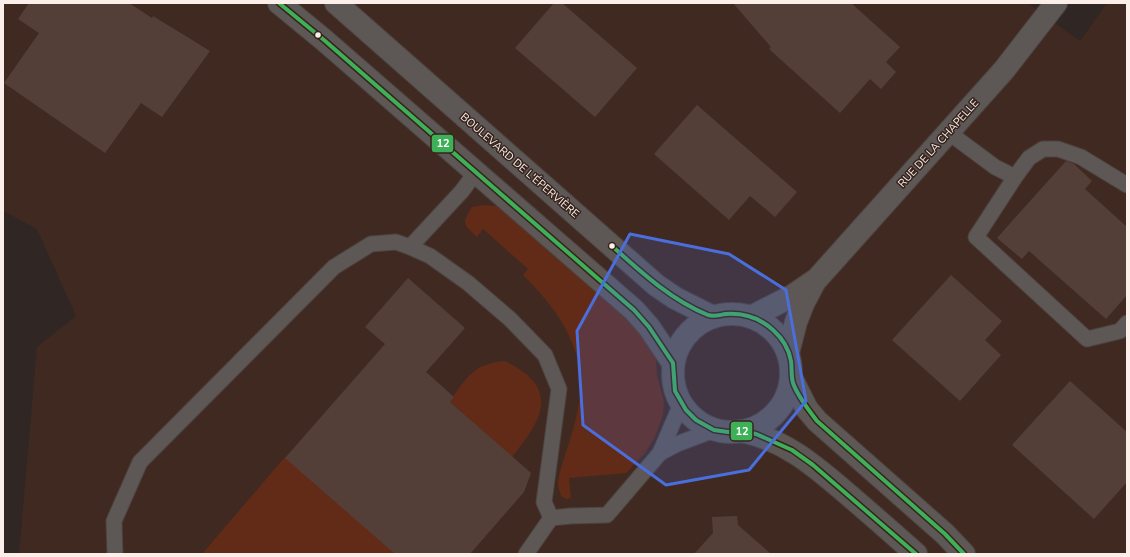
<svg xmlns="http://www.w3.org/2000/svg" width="1130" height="557" font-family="'Nunito Sans',sans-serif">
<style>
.built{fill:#402920}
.green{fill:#622b17}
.building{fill:#543f38}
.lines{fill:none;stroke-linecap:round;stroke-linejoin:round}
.service-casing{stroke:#4c4340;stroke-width:17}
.minor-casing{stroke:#4c4340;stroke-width:24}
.tertiary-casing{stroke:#4c4340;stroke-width:24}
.service{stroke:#5d5856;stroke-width:15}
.minor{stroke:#5d5856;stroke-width:22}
.tertiary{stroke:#5d5856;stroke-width:22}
.bus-1-casing{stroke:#36231d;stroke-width:7}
.bus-1{stroke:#3eb057;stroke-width:4}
.marked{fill:#4a6edc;fill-opacity:0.2;stroke:#4a6edc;stroke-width:3;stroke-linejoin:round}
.bus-dot{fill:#fcefea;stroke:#36231d;stroke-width:1.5}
.labels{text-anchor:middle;stroke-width:3;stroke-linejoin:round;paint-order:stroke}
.street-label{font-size:11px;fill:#fcefea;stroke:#36231d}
.line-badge{stroke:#36231d;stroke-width:1.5}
.badge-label{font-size:11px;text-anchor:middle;font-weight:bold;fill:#fff}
</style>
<rect width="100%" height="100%" fill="#302623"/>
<path class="built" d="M 3,3 L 1027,3 L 1080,41 L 1107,3 L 1127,3 L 1127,554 L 19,554 L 37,347 L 76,316 L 37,229 L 3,211 Z"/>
<g class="green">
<path d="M 484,205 L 496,206 L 504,211 L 615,306 L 640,331 L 656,357 L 657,376 L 664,401 L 663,415 L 655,437 L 645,453 L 626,473 L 569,478 L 571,498 L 566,499 L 561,496 C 560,492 558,488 558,484 C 559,470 567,450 571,437 C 575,425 581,397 581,385 C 580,340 554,306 523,275 L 528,269 L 483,229 L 477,237 C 462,223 462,224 472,207 Z"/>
<path d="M 505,361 C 560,388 544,418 512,457 L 450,402 C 454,398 453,396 456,392 C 472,371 478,364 505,361 Z"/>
<path d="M 285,457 L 396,554 L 202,554 Z"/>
</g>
<g class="building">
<path d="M 29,3 L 129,3 L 152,18 L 153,16 L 210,51 L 162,117 L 141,103 L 105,153 L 4,83 L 39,33 L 18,19 Z"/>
<path d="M 554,3 L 562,3 L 637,68 L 595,117 L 515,48 Z"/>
<path d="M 733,3 L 851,3 L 900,47 L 886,62 L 896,72 L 881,89 L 870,79 L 840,113 L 769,49 L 771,47 Z"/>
<path d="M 697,105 L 797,192 L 775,217 L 750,196 L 729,220 L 654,154 Z"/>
<path d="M 1066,161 L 1074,164 L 1092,181 L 1085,189 L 1127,227 L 1127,295 L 1106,319 L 1029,251 L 1022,259 L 997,238 Z"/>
<path d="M 951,275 L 1002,321 L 985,340 L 1001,355 L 960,401 L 892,340 Z"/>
<path d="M 408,278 L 465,328 L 426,372 L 454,397 L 450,402 L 531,473 L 524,492 L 470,554 L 395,554 L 285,458 L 385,344 L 365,327 Z"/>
<path d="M 1070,381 L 1127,432 L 1127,482 L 1094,519 L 1012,445 Z"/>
<path d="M 737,516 L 738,525 L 771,554 L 694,554 L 713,533 L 712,517 Z"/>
</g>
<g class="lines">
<defs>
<g id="service">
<path d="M 948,132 L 995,167 L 1015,177"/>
<path d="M 1127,185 L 1081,157 L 1058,149 L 1043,149 L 1029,158 L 1015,177 L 976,237 L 1087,339 L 1120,331 L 1127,323"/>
<path d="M 410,247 L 462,191 L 476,172"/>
<path d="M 660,453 L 677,444 L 714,430"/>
<path d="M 115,554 L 114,521 L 140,462 L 334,267 L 371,244 L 396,242 L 410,247 L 430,256 L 468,283 L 510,319 L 545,355 L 559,389 L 544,502 L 551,518"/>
<path d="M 526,554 L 551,518 L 570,516 L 607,515 L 660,453 L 681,404"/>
</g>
<g id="minor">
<path d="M 751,317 L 792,296 L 817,279 L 1004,70 L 1056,3"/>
<path d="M 788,353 L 796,322 L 803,304 L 815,281"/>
</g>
<g id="tertiary">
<path d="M 279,3 L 324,40 L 634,310 L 649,327 L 673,363"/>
<path d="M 336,3 L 656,285 L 675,298 L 713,317"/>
<circle cx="732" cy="373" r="59"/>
<path d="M 792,379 L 807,409 L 817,421 L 945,534 L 964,554"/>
<path d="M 742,431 C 788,441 817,468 851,497 C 873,516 895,535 916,554"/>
</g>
</defs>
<use href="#service" class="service-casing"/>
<use href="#minor" class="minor-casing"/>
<use href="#tertiary" class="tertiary-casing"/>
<use href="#service" class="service"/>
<use href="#minor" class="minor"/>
<use href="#tertiary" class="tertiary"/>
<defs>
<g id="bus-1">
<path d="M 279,3 L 324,40 L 634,310 L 649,327 L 673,363 L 675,391 L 686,410 L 696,420 L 714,430 L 728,432 L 742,431 L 756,434 L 792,450 L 813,465 L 916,554"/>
<path d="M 612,246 C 641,272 671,300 708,315 C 714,317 719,315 726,314 C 743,313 760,318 773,330 C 782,338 789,349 791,361 C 792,368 791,376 793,383 C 798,397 808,409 817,421 L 945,534 L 964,554"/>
</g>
</defs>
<use href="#bus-1" class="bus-1-casing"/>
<use href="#bus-1" class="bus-1"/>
</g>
<path class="marked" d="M 630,234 L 729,254 L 786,290 L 806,401 L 749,470 L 666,485 L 583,425 L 577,331 Z"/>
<g class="bus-dot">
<circle cx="318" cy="35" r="3.5"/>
<circle cx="612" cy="246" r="3.5"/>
</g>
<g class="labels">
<g class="street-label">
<text transform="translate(938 143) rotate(-48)" y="4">RUE DE LA CHAPELLE</text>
<text transform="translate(520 165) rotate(41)" y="4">BOULEVARD DE L'ÉPERVIÈRE</text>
</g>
</g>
<g class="line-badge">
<rect x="431" y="134" width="23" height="19" rx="4" fill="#3eb057"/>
<rect x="730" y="421" width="23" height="20" rx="4" fill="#3eb057"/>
</g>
<g class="badge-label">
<text x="443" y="147">12</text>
<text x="742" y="435">12</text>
</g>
<rect width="1130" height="557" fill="none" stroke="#fcefea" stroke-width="8"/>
</svg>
